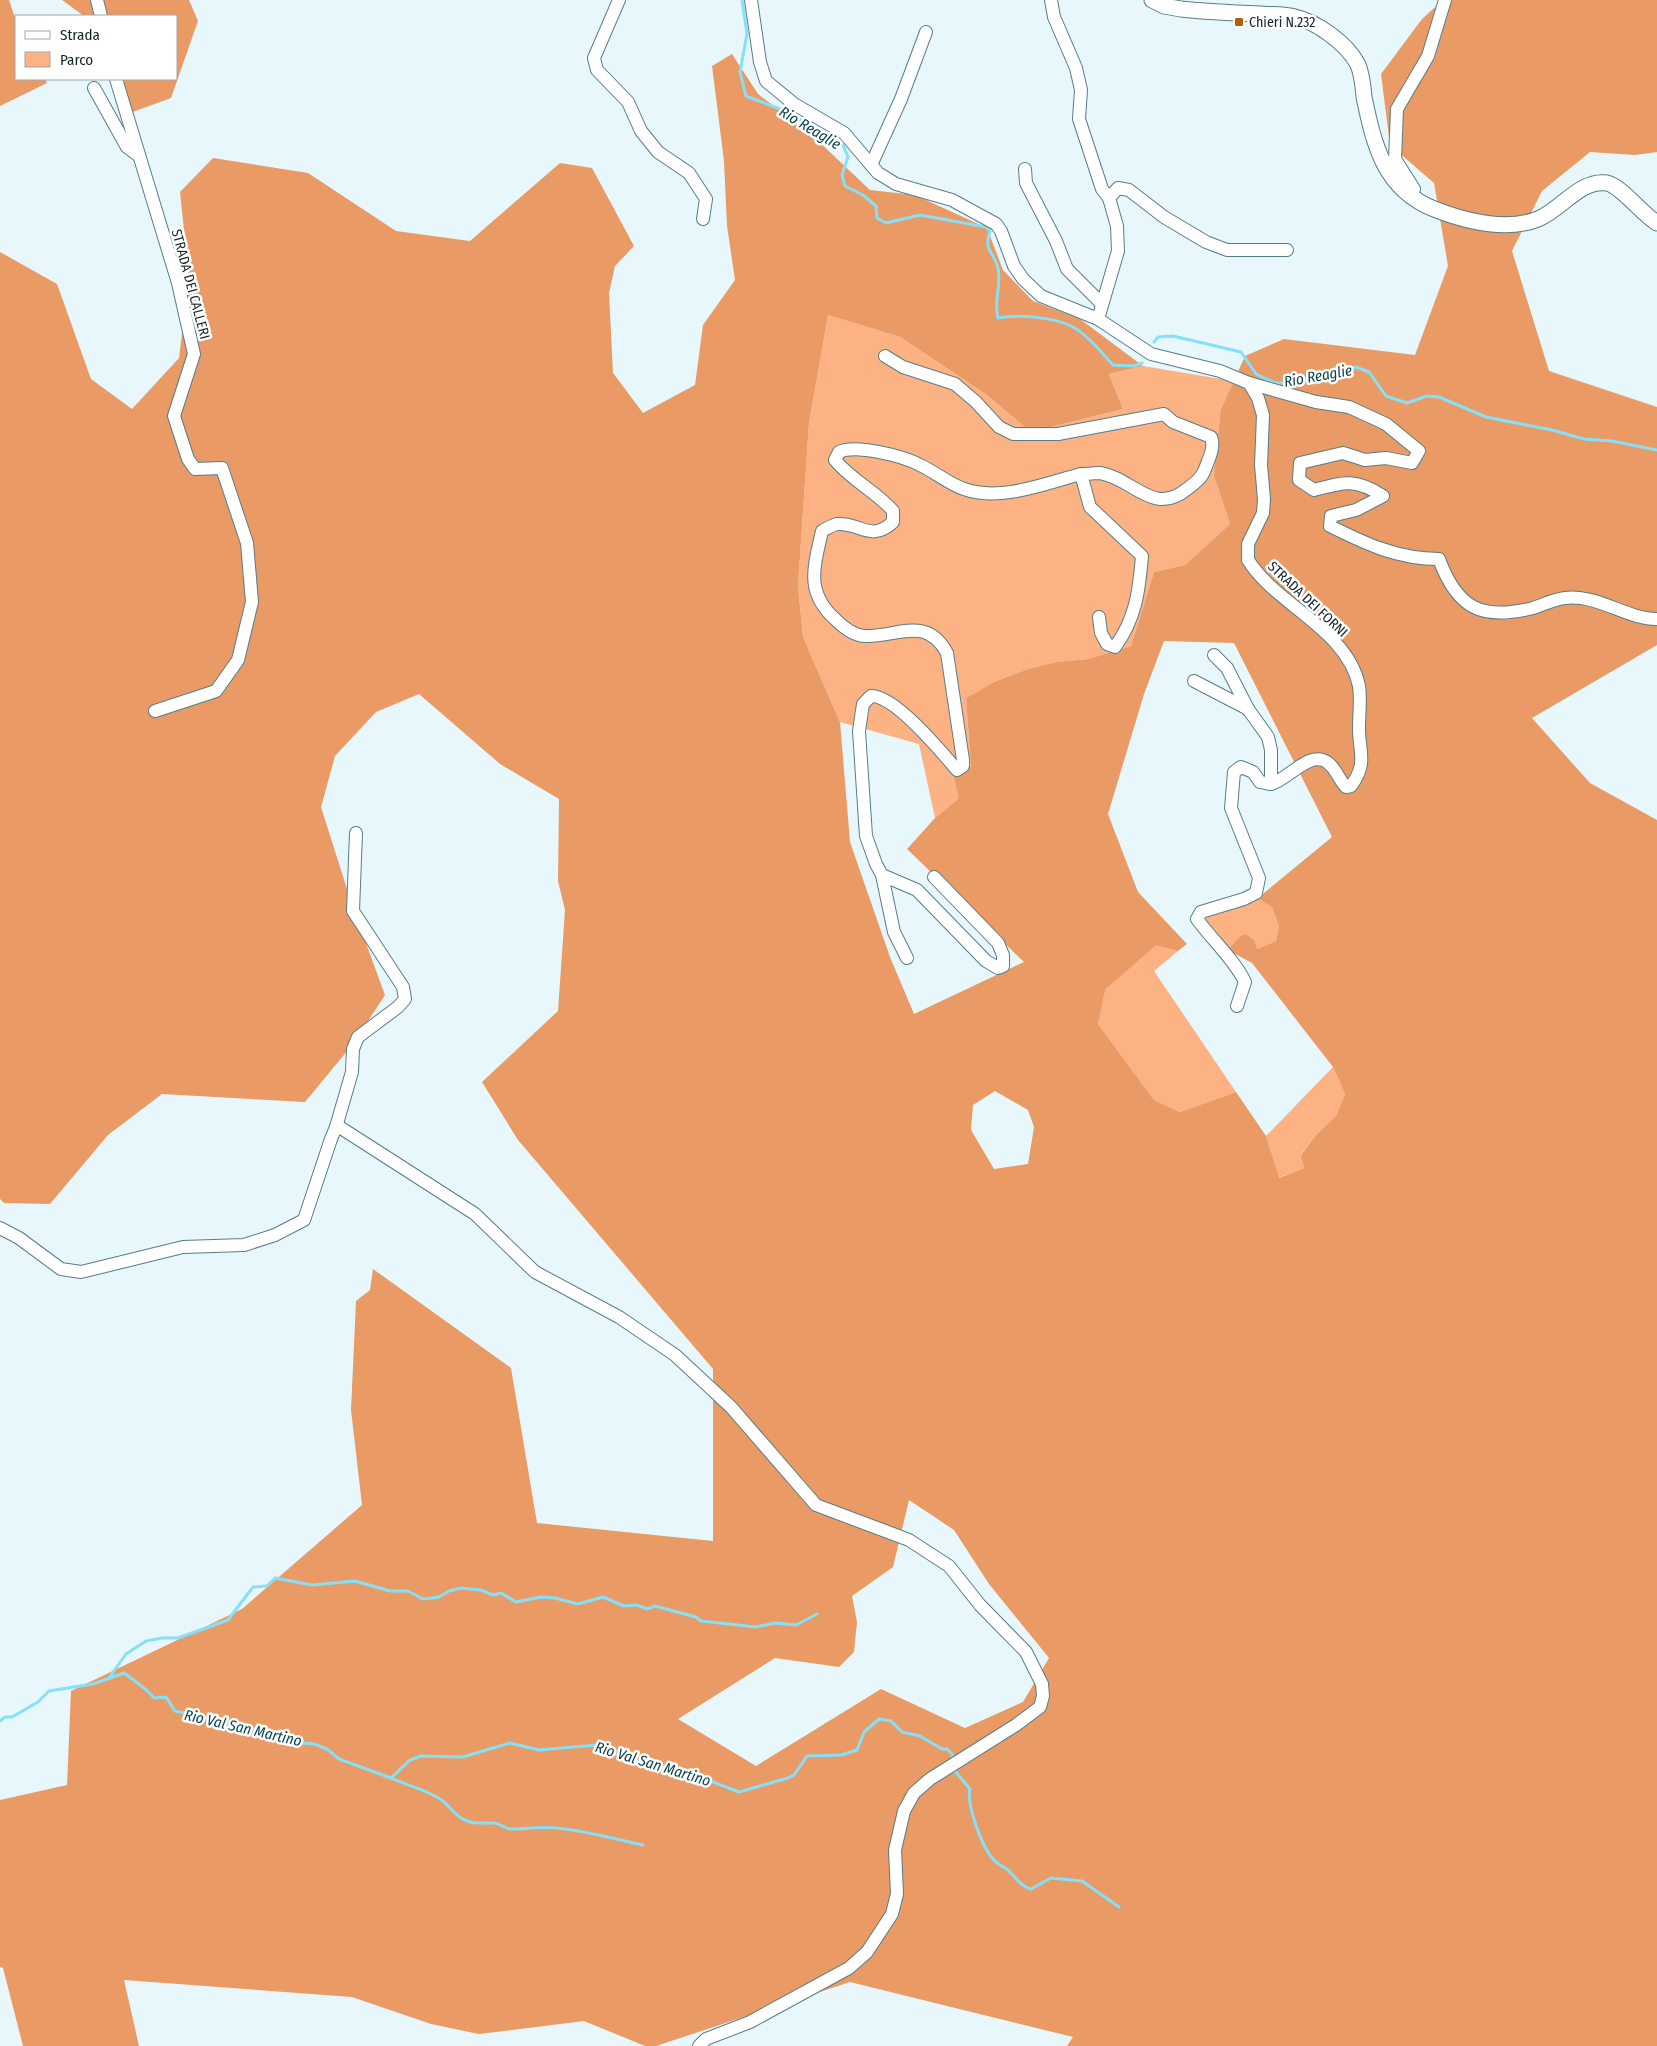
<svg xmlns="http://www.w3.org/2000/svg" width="1657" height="2046" font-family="'Fira Sans Condensed',sans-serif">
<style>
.green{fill:#fcb282}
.forest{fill:#ea9a65;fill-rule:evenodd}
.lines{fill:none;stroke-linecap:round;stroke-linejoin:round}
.stream{stroke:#84e1f9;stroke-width:3}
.minor-casing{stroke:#577d87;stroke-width:14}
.major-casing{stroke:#577d87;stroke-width:17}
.minor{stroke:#fff;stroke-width:12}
.major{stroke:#fff;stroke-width:15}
.poi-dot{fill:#b85c02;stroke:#fff;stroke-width:2}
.labels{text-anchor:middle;stroke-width:5;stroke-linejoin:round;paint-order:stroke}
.poi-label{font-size:14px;fill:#142428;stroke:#fff;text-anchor:start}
.street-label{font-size:14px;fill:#142428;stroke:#fff}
.water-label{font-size:15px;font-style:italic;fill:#07434f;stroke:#fff}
</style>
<rect width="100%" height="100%" fill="#e7f7fb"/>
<g class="green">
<path d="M 828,315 L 900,337 L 987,395 L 1031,432 L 1123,409 L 1109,374 L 1143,366 L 1233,381 L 1214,476 L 1230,524 L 1185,565 L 1154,572 L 1131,646 L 1088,659 L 1056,662 L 1028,669 L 994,682 L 966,698 L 971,768 L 959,798 L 935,818 L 919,744 L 840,722 L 803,637 L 798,586 L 809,423 Z"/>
<path d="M 1258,898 L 1272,906 L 1279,926 L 1276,941 L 1257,949 L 1239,937 L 1228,950 L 1204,923 L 1210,912 Z"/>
<path d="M 1156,944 L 1178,951 L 1154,971 L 1236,1092 L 1180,1112 L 1154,1100 L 1098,1024 L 1104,991 Z"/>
<path d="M 1333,1067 L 1345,1094 L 1336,1116 L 1316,1135 L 1301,1154 L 1304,1168 L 1278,1178 L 1266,1136 Z"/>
</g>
<g class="forest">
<path d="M 0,0 L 9,0 L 16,21 L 16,79 L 45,79 L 47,83 L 0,106 Z"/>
<path d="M 62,0 L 189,0 L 198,21 L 171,98 L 130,113 L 115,79 L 176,79 L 176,16 L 84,16 Z"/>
<path d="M 1443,0 L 1657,0 L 1657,152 L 1635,155 L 1590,152 L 1542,191 L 1512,251 L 1549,371 L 1657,407 L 1657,645 L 1532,718 L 1590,783 L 1657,820 L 1657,2046 L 1067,2046 L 1073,2037 L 850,1982 L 656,2046 L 645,2046 L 584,2021 L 479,2034 L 431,2024 L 352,1997 L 124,1980 L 139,2046 L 23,2046 L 3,1968 L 0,1967 L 0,1800 L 67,1785 L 71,1691 L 242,1609 L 362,1505 L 351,1410 L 356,1301 L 370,1290 L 373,1269 L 511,1368 L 537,1523 L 713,1541 L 713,1369 L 518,1140 L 482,1082 L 558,1011 L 565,910 L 558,881 L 559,799 L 500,764 L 419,694 L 376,712 L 335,756 L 321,807 L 353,908 L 385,995 L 353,1044 L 305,1102 L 162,1094 L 108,1135 L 50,1204 L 4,1203 L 0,1199 L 0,252 L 57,284 L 91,379 L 132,409 L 179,358 L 189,277 L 180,192 L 213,158 L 308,173 L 396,231 L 470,241 L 560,163 L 592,168 L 634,246 L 615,266 L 609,293 L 613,373 L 643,413 L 695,385 L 703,325 L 735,280 L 727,226 L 724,161 L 712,66 L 732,54 L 758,94 L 815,138 L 870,190 L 915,195 L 987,228 L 1003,270 L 1033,301 L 1080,319 L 1143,366 L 1109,374 L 1123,409 L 1031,432 L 987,395 L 900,337 L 828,315 L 809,423 L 798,586 L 803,637 L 840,722 L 850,842 L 890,957 L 914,1014 L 1024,962 L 907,849 L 935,818 L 959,798 L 954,777 L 971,767 L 966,698 L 994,682 L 1028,669 L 1056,662 L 1088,659 L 1131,646 L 1154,572 L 1185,565 L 1230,524 L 1214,476 L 1221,410 L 1245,356 L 1284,339 L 1415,355 L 1448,266 L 1434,183 L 1390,145 L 1381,74 L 1422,19 ZM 1164,641 L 1234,643 L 1332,837 L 1258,898 L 1272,907 L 1279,926 L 1276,941 L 1257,949 L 1254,940 L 1245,934 L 1239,937 L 1228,950 L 1252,963 L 1333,1067 L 1345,1094 L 1336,1116 L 1316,1135 L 1301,1155 L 1304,1168 L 1279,1178 L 1266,1136 L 1236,1092 L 1180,1112 L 1154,1100 L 1098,1024 L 1105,990 L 1156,945 L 1178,951 L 1187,944 L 1138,892 L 1108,814 L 1144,694 ZM 995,1091 L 1028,1110 L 1034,1127 L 1028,1164 L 994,1169 L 971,1130 L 973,1105 ZM 909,1500 L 954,1530 L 989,1584 L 1049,1658 L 1023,1702 L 965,1728 L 881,1689 L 756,1766 L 678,1719 L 775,1658 L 839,1667 L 854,1652 L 857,1622 L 852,1596 L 893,1567 Z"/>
</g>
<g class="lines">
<g class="stream">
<path d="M 742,0 L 747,34 L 740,72 L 746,96 L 793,114 L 818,135 L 843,145 L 848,157 L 842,175 L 845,186 L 863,195 L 876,206 L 877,218 L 886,223 L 920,215 L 986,227 L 990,231 C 983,252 994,251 998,268 C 1002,286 993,300 998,318 C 1017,314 1053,317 1071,326 C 1087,334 1101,352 1113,365 L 1134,366 L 1142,363"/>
<path d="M 1154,342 L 1158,337 L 1173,336 L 1241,352 L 1256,374 L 1275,383 L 1293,383 L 1356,367 L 1369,372 L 1386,396 L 1407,403 L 1427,396 L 1439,397 L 1486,417 L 1552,430 L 1584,439 L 1612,441 L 1657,450"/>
<path d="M 109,1678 L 126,1654 L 146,1641 L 162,1638 L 178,1638 L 228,1620 L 253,1587 L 267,1586 L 275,1578 L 312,1585 L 355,1581 L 390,1591 L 408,1591 L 423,1599 L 439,1597 L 449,1591 L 461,1588 L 481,1590 L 493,1595 L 501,1593 L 516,1602 L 541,1597 L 555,1598 L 578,1604 L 603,1597 L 624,1606 L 637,1605 L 647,1609 L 655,1606 L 696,1617 L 701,1621 L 756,1627 L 775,1623 L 796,1625 L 817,1614"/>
<path d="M 0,1721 L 5,1717 L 12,1717 L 38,1702 L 49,1691 L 93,1684 L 124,1673 C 131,1678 149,1691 154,1698 L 166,1697 L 175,1711 L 211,1719 L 224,1724 L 266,1730 L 291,1742 L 314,1744 L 327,1749 L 339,1759 L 391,1778 L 410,1760 L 421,1756 L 463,1757 L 510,1743 L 539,1750 L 597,1745 L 626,1759 L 687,1772 L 739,1792 L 788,1778 L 794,1775 L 807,1756 L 841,1755 L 857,1750 L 864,1732 L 879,1719 L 891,1721 L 902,1732 L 920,1736 L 942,1749 L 947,1749 L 952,1754 L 953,1758"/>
<path d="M 955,1771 L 970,1789 C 966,1805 983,1850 995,1861 C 999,1866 1006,1867 1010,1872 C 1017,1879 1022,1887 1031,1889 L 1051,1878 L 1082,1881 L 1119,1907"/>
<path d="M 391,1778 C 408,1786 425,1789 440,1799 C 450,1805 455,1817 467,1821 C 475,1824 484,1823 493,1823 C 500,1823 505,1829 511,1829 C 527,1829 540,1826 557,1828 C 587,1831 614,1839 643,1845"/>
</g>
<defs>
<g id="minor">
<path d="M 97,0 L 101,16"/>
<path d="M 619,0 L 594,58 L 597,70 L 628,102 L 641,131 L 658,152 L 689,173 L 706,199 L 703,219"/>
<path d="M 751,0 L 760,62 L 766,81 L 794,104 L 844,133 L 878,173 L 896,184 L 952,200 L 996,224 L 1001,231 L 1014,266 L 1023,279 L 1041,296 L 1098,319 L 1151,354 L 1220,371 L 1249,383 L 1316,402 L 1349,407 L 1386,424 L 1419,451 L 1412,463 L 1386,458 L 1365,460 L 1343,453 L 1300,463 L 1299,480 L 1314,490 C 1344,482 1355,478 1383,496 L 1356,510 L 1331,516 L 1330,526 C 1366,544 1398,559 1439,559 C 1457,608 1481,621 1533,608 C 1543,605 1554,599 1565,598 C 1598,594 1626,619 1657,619"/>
<path d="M 1051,0 L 1054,17 L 1076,68 L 1081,90 L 1079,119 L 1102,189 L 1109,198"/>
<path d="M 116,79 L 178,283 L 194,354 L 174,416 L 188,459 L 195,469 L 222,468 L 247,543 L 252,602 L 238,660 L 216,691 L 155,711"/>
<path d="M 94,88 L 127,147 L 139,156"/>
<path d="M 871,165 L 901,99 L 926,32"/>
<path d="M 1025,169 L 1026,183 L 1056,241 L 1067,269 L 1102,304"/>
<path d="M 1410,197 L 1414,189 L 1395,159 L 1397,109 L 1428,56 L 1445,0"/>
<path d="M 1098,319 L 1118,251 L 1117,226 L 1109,198 L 1118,188 L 1129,190 L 1164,217 L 1206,242 L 1227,250 L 1287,250"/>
<path d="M 885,356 L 903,367 L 955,384 L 976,402 L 999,427 L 1013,434 L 1058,434 L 1164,414 L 1173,422 L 1211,437 C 1215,448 1209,458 1205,469 C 1202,478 1195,483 1187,489 C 1153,517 1133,478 1100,473 C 1095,473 1087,474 1081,474 L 1090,507 L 1142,556 C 1139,591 1136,618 1115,647 L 1107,644 L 1101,633 L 1099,617"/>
<path d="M 1214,655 L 1227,668 L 1248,709 L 1268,737 L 1271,750 L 1271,784"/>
<path d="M 1194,681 L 1248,709"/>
<path d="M 882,875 L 894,932 L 907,958"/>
<path d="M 934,877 L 998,943 L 1003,955 L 1003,966 L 998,968 L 986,961 L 917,890 L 882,875 L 876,864 L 866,836 L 859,731 L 863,704 L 871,696 C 894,695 941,751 957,770 L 963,766 L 963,760 L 947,653 C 926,614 896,638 864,636 C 853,635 843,627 835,619 C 805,592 814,567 822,531 C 826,529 832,525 837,524 C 860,522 870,543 893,522 L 893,511 C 876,491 852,481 835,460 L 839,452 C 856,444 903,456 920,465 C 935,472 949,484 964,489 C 1001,502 1046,483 1081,474"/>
<path d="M 1237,1006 L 1245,982 C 1234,959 1212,940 1197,919 L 1201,912 L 1244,899 L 1256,893 L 1259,878 L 1231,808 L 1234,772 L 1241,767 L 1253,772 L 1260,782 C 1263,782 1268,784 1271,784 C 1288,780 1309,750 1327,762 C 1337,769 1338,779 1346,787 L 1351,786 C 1368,762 1359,754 1359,728 C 1359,715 1361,699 1359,686 C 1348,630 1276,605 1248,560 L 1248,544 L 1263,513 L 1264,499 L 1261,465 L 1263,415 L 1258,398 L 1249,383"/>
<path d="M 336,1127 L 352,1072 L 353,1049 L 358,1037 L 398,1007 L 405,999 L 403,987 L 353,911 L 356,833"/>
<path d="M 0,1228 L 19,1238 L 61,1269 L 81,1272 L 183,1247 L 244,1245 L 275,1235 L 304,1220 L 331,1139 L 336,1127 L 341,1128 L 475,1214 L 535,1272 L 619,1317 L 675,1355 L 731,1407 L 816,1505 L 909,1540 L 949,1566 L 980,1605 L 1026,1652 L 1042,1684 L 1043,1696 L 1040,1707 L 1016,1725 L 930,1779 L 914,1793 L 904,1811 L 895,1850 L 897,1894 L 892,1914 L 867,1952 L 849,1968 L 750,2022 L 706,2039 L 699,2046"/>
</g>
<path id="major" d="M 1152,0 L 1164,6 L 1181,9 C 1208,12 1234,13 1261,14 C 1271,15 1284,14 1295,17 C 1317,22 1346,43 1357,63 C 1362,72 1363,86 1364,97 C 1374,145 1384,189 1434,209 C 1465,221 1505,232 1538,219 C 1561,210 1580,179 1607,183 C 1621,186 1642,214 1657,223"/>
</defs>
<use href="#minor" class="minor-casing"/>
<use href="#major" class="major-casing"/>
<use href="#minor" class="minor"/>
<use href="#major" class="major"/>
</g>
<rect class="poi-dot" x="1234" y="17" width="10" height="10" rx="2.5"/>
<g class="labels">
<g class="poi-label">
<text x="1249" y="27">Chieri N.232</text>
</g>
<g class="street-label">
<text transform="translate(191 284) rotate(75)" y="5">STRADA DEI CALLERI</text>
<text transform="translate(1308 599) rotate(43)" y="5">STRADA DEI FORNI</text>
</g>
<g class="water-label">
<text transform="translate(810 128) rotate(31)" y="5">Rio Reaglie</text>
<text transform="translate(1318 376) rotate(-10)" y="5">Rio Reaglie</text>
<text transform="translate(243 1728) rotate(13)" y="5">Rio Val San Martino</text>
<text transform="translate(653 1764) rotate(17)" y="5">Rio Val San Martino</text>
</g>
</g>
<rect x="15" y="15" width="162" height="65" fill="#ffffff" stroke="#a1a7a9"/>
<rect x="25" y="31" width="25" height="8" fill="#ffffff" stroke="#a1a7a9"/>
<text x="60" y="40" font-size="15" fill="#142428">Strada</text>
<rect x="25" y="52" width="25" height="15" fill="#fcb282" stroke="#a1a7a9"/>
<text x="60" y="65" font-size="15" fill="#142428">Parco</text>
</svg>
